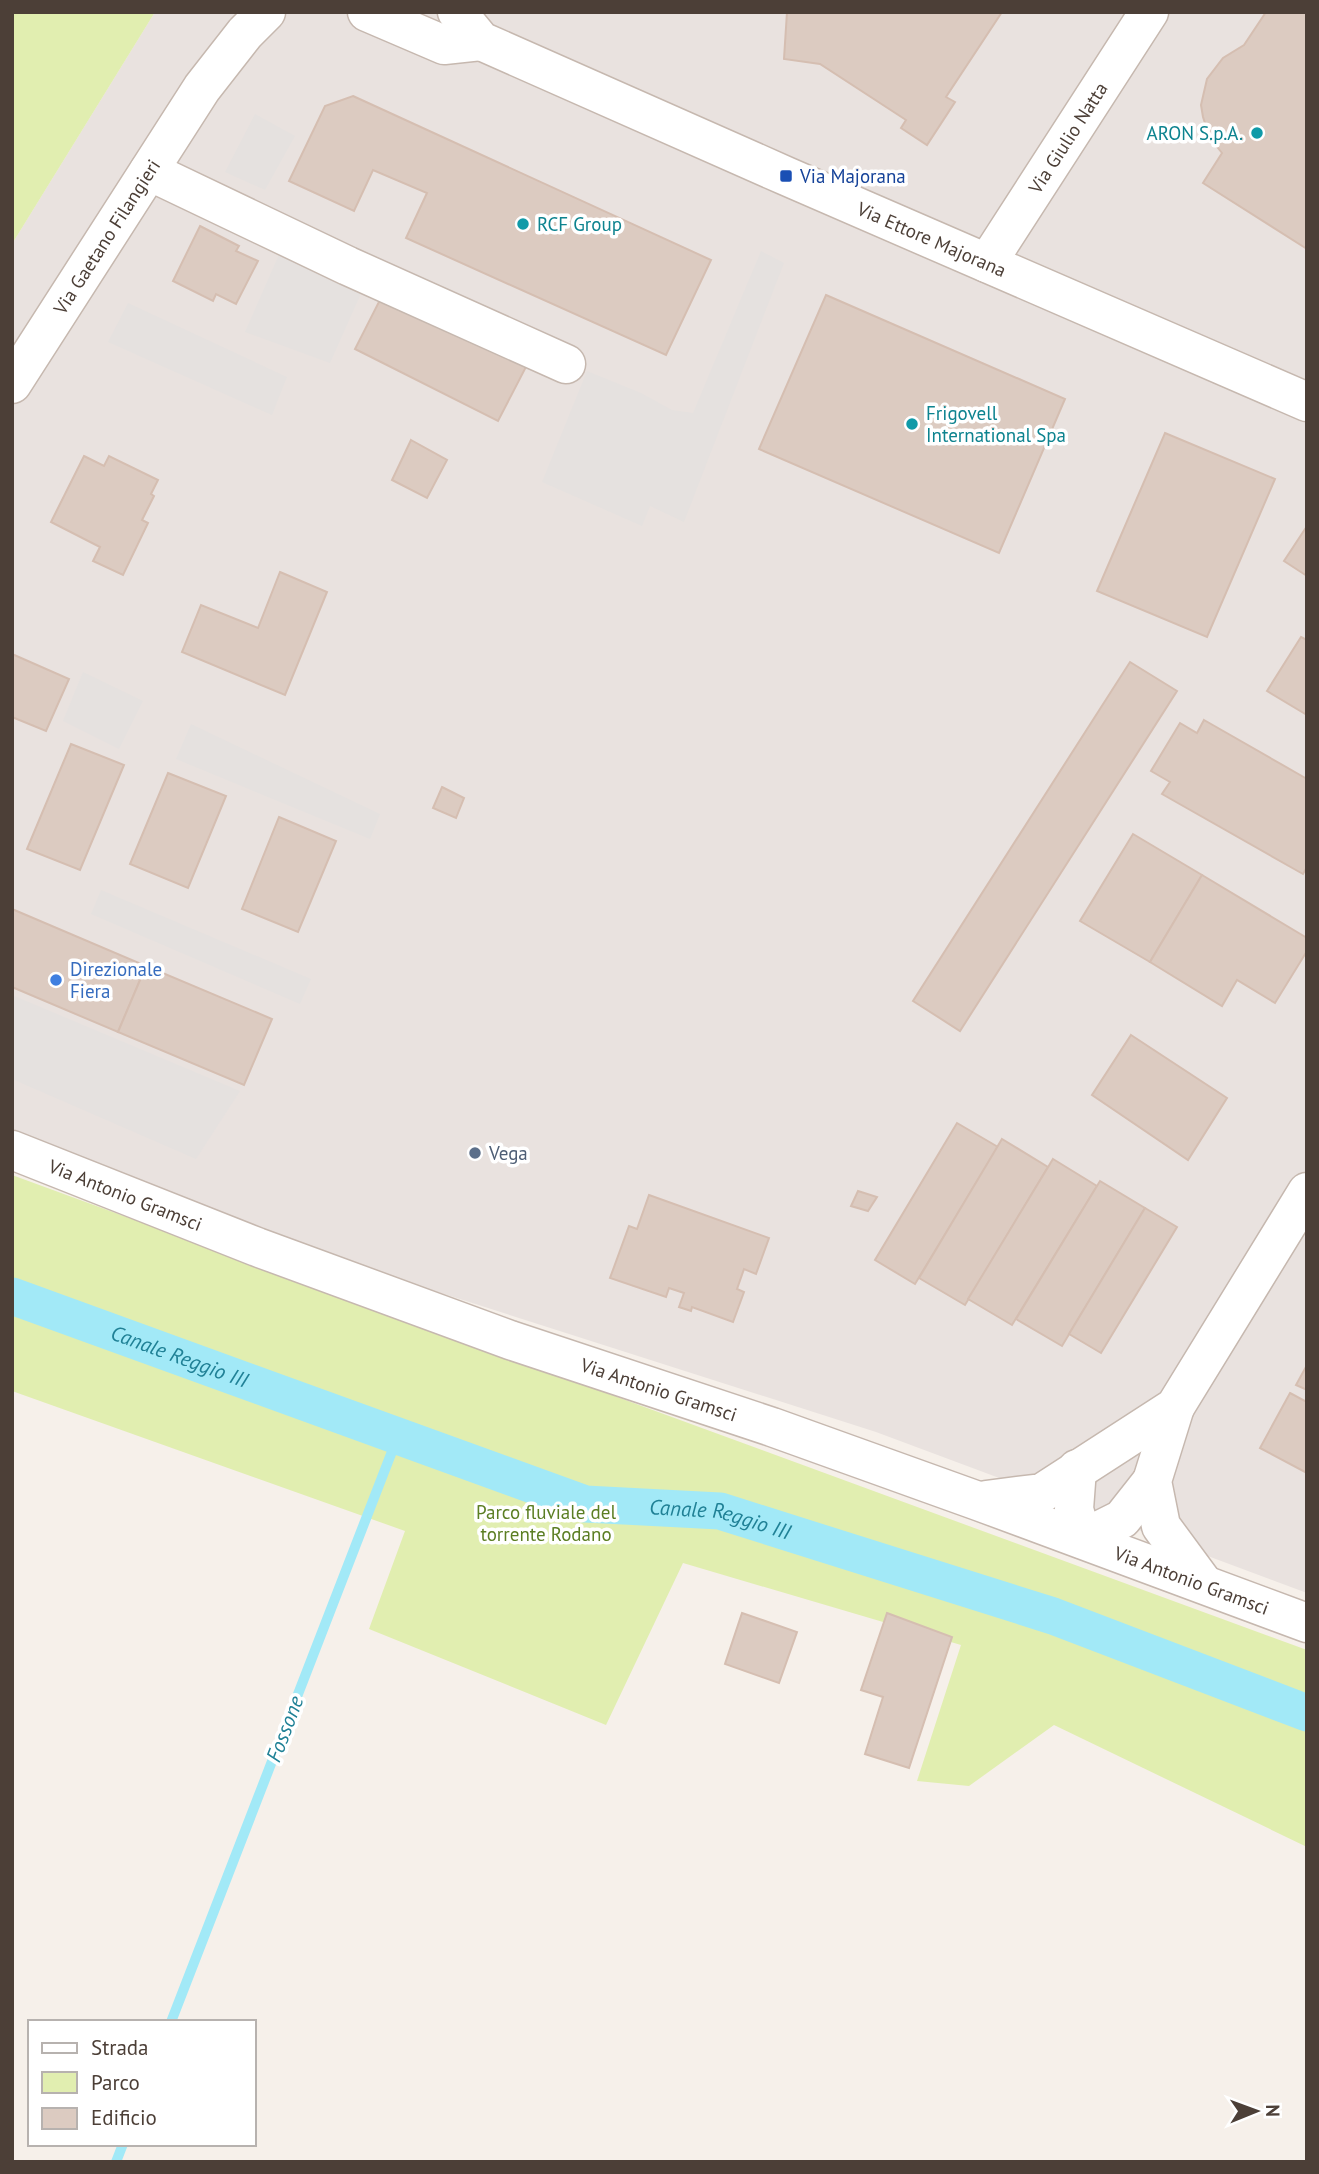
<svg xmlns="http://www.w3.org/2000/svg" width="1319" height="2174" font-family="'PT Sans',sans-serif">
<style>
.industrial{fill:#e9e2df}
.green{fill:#e1eeb0}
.parking{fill:#e5e1df}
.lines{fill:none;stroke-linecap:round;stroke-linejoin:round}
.stream{stroke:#a2e9f7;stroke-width:10}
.canal{stroke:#a2e9f7;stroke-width:37}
.building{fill:#dccbc1;stroke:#d5beb1;stroke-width:2}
.minor-casing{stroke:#c6b8af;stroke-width:41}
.minor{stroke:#fff;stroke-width:38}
.culture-dot{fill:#0f9aa8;stroke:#fff;stroke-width:2.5}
.transit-dot{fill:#1a4fb4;stroke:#fff;stroke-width:2.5}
.shop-dot{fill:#3f7fe0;stroke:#fff;stroke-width:2.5}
.service-dot{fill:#5c6f8a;stroke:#fff;stroke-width:2.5}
.labels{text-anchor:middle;stroke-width:7;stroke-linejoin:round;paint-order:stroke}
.culture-label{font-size:19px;fill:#0d838f;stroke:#fff;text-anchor:start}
.street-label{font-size:19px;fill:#4c3f37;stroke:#fff}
.transit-label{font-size:19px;fill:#164399;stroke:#fff;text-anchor:start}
.shop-label{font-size:19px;fill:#366cbe;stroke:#fff;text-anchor:start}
.service-label{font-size:19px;fill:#4e5e75;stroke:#fff;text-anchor:start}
.park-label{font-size:19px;fill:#5b7e23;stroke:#fff}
.water-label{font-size:21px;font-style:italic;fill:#208196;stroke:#fff}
</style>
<rect width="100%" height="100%" fill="#f6f0ea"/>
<path class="industrial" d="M 155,12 L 1307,12 L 1307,1593 L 876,1432 L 12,1156 L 12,244 Z"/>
<g class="green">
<path d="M 12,12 L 155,12 L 12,244 Z"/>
<path d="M 12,1175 L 1307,1650 L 1307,1847 L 1054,1725 L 969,1786 L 917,1781 L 961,1645 L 683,1563 L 606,1725 L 369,1629 L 405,1531 L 12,1391 Z"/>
</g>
<g class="parking">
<path d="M 255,114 L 295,136 L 265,190 L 225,172 Z"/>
<path d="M 281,250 L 363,289 L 330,363 L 245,332 Z"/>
<path d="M 761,251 L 784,263 L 684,522 L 650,506 L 642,526 L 542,482 L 587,371 L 641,393 L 672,410 L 693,413 Z"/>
<path d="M 128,303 L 287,377 L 272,415 L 108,342 Z"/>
<path d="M 83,672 L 143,701 L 119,749 L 63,721 Z"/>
<path d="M 191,724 L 380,814 L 370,839 L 176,759 Z"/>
<path d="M 101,890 L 311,979 L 300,1004 L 91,914 Z"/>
<path d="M 12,995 L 240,1091 L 196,1159 L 12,1079 Z"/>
</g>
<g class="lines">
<g class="stream">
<path d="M 171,2022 L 398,1436"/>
<path d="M 116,2162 L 123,2144"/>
</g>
<path class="canal" id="s1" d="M 12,1296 L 585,1504 L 720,1511 L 1053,1616 L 1307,1713"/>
</g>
<g class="building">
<path d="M 787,12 L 1002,12 L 946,97 L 955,102 L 927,145 L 901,128 L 906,120 L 820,64 L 784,59 Z"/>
<path d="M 1266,12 L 1307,12 L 1307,249 L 1203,183 L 1222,153 L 1210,138 L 1203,117 L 1201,105 L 1207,79 L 1223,58 L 1244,45 Z"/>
<path d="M 353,96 L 711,260 L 666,355 L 406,238 L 427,193 L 373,170 L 354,211 L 289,181 L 325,106 Z"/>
<path d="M 200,226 L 239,246 L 236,251 L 258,261 L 236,304 L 216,294 L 213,301 L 173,281 Z"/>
<path d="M 385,290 L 528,363 L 498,421 L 355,349 Z"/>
<path d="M 826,295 L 1065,399 L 999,553 L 759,449 Z"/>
<path d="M 1165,433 L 1275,479 L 1207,637 L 1097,591 Z"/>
<path d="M 411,440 L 447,460 L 427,498 L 392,480 Z"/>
<path d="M 84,456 L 104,466 L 109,456 L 158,480 L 151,494 L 154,496 L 142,520 L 148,523 L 123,575 L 93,561 L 100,547 L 51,522 Z"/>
<path d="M 1307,526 L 1307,576 L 1284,561 Z"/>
<path d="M 280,572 L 327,592 L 285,695 L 182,652 L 201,605 L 258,628 Z"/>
<path d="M 1301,637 L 1307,640 L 1307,715 L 1267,691 Z"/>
<path d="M 12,654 L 69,679 L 46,731 L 12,717 Z"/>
<path d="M 1130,662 L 1177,691 L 960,1031 L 913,1001 Z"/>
<path d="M 1204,720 L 1307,779 L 1307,867 L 1303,874 L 1162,794 L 1170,782 L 1151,771 L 1180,723 L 1197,733 Z"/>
<path d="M 71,744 L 124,765 L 80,870 L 27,849 Z"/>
<path d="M 168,773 L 226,796 L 188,888 L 130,864 Z"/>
<path d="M 442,787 L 464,798 L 456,818 L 433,808 Z"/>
<path d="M 279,817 L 336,841 L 298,932 L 242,909 Z"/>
<path d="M 1133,834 L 1202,875 L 1150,962 L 1080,921 Z"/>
<path d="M 1202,875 L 1307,938 L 1307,951 L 1275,1003 L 1237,980 L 1222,1006 L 1150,962 Z"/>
<path d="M 12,909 L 146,966 L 118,1032 L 12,987 Z"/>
<path d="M 146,966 L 272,1019 L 244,1085 L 118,1032 Z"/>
<path d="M 1131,1035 L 1227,1098 L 1188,1160 L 1092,1095 Z"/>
<path d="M 957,1123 L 998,1147 L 915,1284 L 875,1260 Z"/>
<path d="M 1002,1139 L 1048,1167 L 965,1305 L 919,1278 Z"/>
<path d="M 1053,1159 L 1097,1186 L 1012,1325 L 968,1299 Z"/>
<path d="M 1100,1181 L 1145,1208 L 1062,1346 L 1016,1319 Z"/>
<path d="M 858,1191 L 877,1197 L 868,1211 L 851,1206 Z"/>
<path d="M 649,1195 L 769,1238 L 756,1274 L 744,1269 L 737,1289 L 744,1292 L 733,1322 L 692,1307 L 691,1311 L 679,1307 L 684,1293 L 669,1288 L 666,1297 L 610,1278 L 629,1226 L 637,1229 Z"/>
<path d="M 1145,1208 L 1177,1227 L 1101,1353 L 1069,1334 Z"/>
<path d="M 1307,1365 L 1307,1390 L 1296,1385 Z"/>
<path d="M 1290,1393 L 1307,1402 L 1307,1473 L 1260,1448 Z"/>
<path d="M 742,1613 L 797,1632 L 779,1683 L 725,1664 Z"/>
<path d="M 887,1613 L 952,1637 L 909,1768 L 865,1754 L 883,1697 L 861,1690 Z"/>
</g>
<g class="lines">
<defs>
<g id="minor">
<path d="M 367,12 L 444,45 L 481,41"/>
<path id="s2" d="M 457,12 L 481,41 L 786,176 L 1307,402"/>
<path d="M 149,171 L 348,266 L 566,364"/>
<path id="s3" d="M 987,263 L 1149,12"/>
<path id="s4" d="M 12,384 L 202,88 L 245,33 L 266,12"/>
<path id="s5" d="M 12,1150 L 257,1247 L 510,1340 L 772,1427 L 978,1501 L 1307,1623"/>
<path d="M 1175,1407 L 1152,1481 L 1161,1526 L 1203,1583"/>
<path d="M 1077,1469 L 1074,1509 L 1082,1539 L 1122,1519 L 1152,1481"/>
<path d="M 986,1500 L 1042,1493 L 1175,1407 L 1307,1192"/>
</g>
</defs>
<use href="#minor" class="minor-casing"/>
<use href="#minor" class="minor"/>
</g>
<g class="culture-dot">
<circle cx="1257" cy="133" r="7"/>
<circle cx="523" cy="224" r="7"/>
<circle cx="912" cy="424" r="7"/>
</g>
<rect class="transit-dot" x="779" y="169" width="14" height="14" rx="3.5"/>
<circle class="shop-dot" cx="56" cy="980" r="7"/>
<circle class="service-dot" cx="475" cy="1153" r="7"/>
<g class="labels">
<g class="culture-label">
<text x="1243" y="140" text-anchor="end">ARON S.p.A.</text>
<text x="537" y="231">RCF Group</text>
<text x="926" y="420">Frigovell<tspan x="926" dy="22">International Spa</tspan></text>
</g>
<g class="street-label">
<text dy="7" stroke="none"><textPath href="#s3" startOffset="149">Via Giulio Natta</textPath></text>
<text dy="7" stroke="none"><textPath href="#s4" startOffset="175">Via Gaetano Filangieri</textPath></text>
<text dy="7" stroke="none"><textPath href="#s2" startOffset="530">Via Ettore Majorana</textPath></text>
<text dy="7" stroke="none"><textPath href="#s5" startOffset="122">Via Antonio Gramsci</textPath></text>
<text dy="7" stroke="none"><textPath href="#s5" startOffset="690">Via Antonio Gramsci</textPath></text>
<text dy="7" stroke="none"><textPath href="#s5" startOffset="1256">Via Antonio Gramsci</textPath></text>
</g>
<g class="transit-label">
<text x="800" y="183">Via Majorana</text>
</g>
<g class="shop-label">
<text x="70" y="976">Direzionale<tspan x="70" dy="22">Fiera</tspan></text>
</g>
<g class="service-label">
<text x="489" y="1160">Vega</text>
</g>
<g class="park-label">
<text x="546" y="1519">Parco fluviale del<tspan x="546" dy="22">torrente Rodano</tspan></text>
</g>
<g class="water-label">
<text dy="7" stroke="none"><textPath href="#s1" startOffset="178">Canale Reggio III</textPath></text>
<text dy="7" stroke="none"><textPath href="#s1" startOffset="746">Canale Reggio III</textPath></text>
<text transform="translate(285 1729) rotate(-69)" y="7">Fossone</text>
</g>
</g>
<rect width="1319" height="2174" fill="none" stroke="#4c3f37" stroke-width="28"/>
<rect x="28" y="2020" width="228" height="126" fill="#ffffff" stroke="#b7b2af" stroke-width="2"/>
<rect x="42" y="2043" width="35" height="10" fill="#ffffff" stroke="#b7b2af" stroke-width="2"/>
<text x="91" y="2055" font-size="21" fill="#4c3f37">Strada</text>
<rect x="42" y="2072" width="35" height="21" fill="#e1eeb0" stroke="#b7b2af" stroke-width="2"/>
<text x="91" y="2090" font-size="21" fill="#4c3f37">Parco</text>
<rect x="42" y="2108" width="35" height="21" fill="#dccbc1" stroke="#b7b2af" stroke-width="2"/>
<text x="91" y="2125" font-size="21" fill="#4c3f37">Edificio</text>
<g transform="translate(1256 2111) rotate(89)" stroke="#ffffff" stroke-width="5" paint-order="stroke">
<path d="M0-5L12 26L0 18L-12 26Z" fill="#4c3f37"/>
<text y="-10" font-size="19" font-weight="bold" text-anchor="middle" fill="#4c3f37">N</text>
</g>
</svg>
